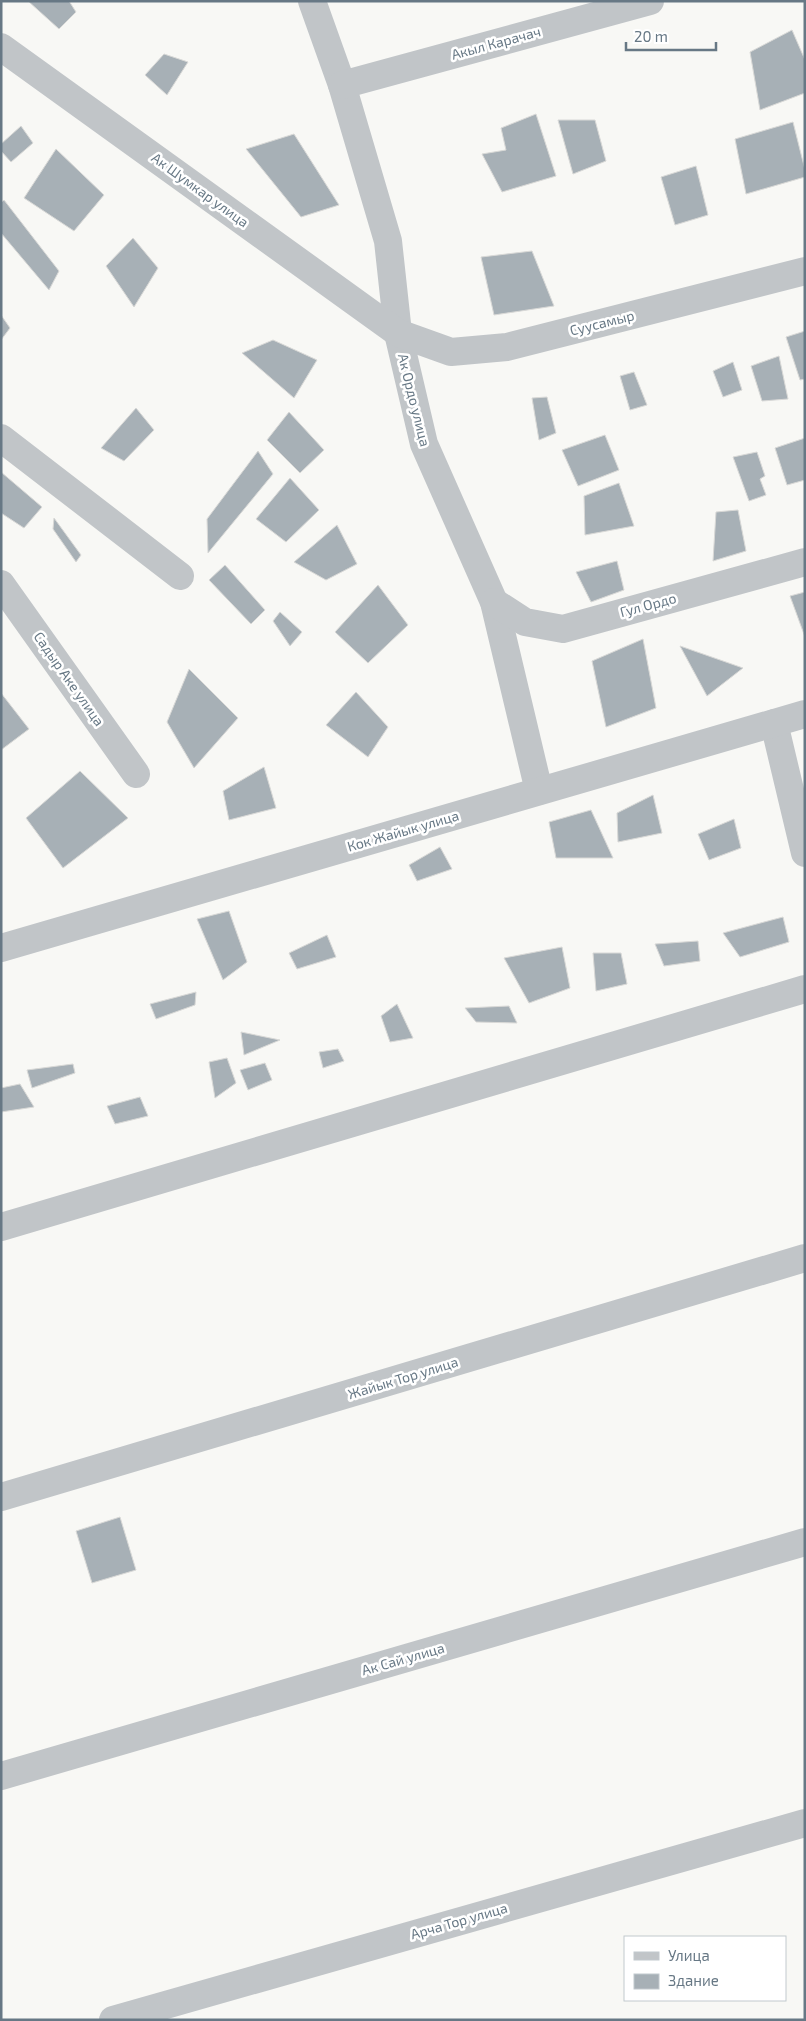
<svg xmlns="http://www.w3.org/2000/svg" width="806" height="2021" font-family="'Exo 2',sans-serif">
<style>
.building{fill:#a7b0b6;stroke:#d9d9d7}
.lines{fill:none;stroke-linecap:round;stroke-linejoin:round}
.minor{stroke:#c1c5c8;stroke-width:28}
.labels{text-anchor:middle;stroke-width:5;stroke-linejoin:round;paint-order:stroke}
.street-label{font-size:14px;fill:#677885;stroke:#fff}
</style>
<rect width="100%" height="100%" fill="#f8f8f5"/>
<g class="building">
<path d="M 28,1 L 69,1 L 76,12 L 59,29 Z"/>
<path d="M 792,30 L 805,60 L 805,93 L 760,110 L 750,52 Z"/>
<path d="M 164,54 L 188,62 L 167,95 L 145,75 Z"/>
<path d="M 536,114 L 556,176 L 502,192 L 482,154 L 506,150 L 501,128 Z"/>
<path d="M 558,120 L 595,120 L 606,161 L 573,174 Z"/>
<path d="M 793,122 L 805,170 L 805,177 L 746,194 L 735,139 Z"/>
<path d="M 21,126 L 33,143 L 11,162 L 1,151 L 1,144 Z"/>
<path d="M 294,134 L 339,205 L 301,217 L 246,149 Z"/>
<path d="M 56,149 L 104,195 L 74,231 L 24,198 Z"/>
<path d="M 696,166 L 708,215 L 675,225 L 661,177 Z"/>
<path d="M 4,200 L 59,271 L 49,290 L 1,233 L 1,203 Z"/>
<path d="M 133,238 L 158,268 L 134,307 L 106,266 Z"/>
<path d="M 532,251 L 554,306 L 494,315 L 481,257 Z"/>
<path d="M 1,315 L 10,328 L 1,340 Z"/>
<path d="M 805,331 L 805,379 L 800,380 L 786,337 Z"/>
<path d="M 273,340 L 317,360 L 294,398 L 242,353 Z"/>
<path d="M 779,356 L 788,399 L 762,401 L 751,366 Z"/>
<path d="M 733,362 L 742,390 L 723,397 L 713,371 Z"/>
<path d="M 634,372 L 647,405 L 630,410 L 620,376 Z"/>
<path d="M 547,397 L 556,433 L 539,440 L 532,398 Z"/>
<path d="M 136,408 L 154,430 L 124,461 L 101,448 Z"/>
<path d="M 289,412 L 324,450 L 300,473 L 267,440 Z"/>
<path d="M 605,435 L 619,470 L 578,486 L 562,450 Z"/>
<path d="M 805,438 L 805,480 L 787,485 L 775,448 Z"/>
<path d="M 258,451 L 273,474 L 208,553 L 207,519 Z"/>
<path d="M 757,452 L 765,476 L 760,479 L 766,495 L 749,501 L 733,457 Z"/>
<path d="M 1,472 L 42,507 L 24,528 L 1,513 Z"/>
<path d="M 290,478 L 319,510 L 286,542 L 256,519 Z"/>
<path d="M 619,483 L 634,526 L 585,535 L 584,496 Z"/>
<path d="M 738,510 L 746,551 L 713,561 L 716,512 Z"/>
<path d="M 54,518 L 81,555 L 76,562 L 53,529 Z"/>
<path d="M 337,525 L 357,564 L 326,580 L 294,562 Z"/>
<path d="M 617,561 L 624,590 L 591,602 L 576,572 Z"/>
<path d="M 225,565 L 265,610 L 251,624 L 209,580 Z"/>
<path d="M 378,585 L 408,625 L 368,663 L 335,632 Z"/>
<path d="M 805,592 L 805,637 L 790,596 Z"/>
<path d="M 280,612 L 302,632 L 290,646 L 273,621 Z"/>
<path d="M 643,639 L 656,708 L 606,727 L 592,661 Z"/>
<path d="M 680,646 L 743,668 L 707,696 Z"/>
<path d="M 189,669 L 238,718 L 194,768 L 167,722 Z"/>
<path d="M 356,692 L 388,727 L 368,757 L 326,725 Z"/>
<path d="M 1,693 L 29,729 L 1,750 Z"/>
<path d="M 264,767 L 276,808 L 229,820 L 223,791 Z"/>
<path d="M 80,771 L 128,818 L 63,868 L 26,818 Z"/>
<path d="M 653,795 L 662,833 L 618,842 L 617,813 Z"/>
<path d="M 591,810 L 613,858 L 556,858 L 549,822 Z"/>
<path d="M 734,819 L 741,848 L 709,860 L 698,834 Z"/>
<path d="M 440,847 L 452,869 L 417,881 L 409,865 Z"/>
<path d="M 229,911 L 247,962 L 223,980 L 197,919 Z"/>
<path d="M 783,917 L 789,942 L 740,957 L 723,933 Z"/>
<path d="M 327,935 L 336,957 L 297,969 L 289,953 Z"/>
<path d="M 698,941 L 700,961 L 664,966 L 655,944 Z"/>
<path d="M 562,947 L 570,988 L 529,1003 L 504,958 Z"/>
<path d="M 593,953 L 621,953 L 627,984 L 596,991 Z"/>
<path d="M 196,992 L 195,1005 L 156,1019 L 150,1004 Z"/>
<path d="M 397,1004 L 413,1038 L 390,1042 L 381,1016 Z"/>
<path d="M 509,1006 L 517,1023 L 476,1022 L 465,1008 Z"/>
<path d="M 241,1032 L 280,1040 L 244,1055 Z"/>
<path d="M 338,1049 L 344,1061 L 323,1068 L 319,1052 Z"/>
<path d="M 227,1058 L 236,1083 L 215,1098 L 209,1062 Z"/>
<path d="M 265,1063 L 272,1080 L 248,1090 L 240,1070 Z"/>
<path d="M 73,1064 L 75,1073 L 32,1088 L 27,1070 Z"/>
<path d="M 20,1084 L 34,1107 L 1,1112 L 1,1088 Z"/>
<path d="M 140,1097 L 148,1116 L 115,1124 L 107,1106 Z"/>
<path d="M 120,1517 L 136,1570 L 92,1583 L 76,1531 Z"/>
</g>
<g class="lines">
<g class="minor">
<path d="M 312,1 L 342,85 L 388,241 L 398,333 L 424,444 L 494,602 L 539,791"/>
<path d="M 1,47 L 398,333 L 451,352 L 507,347 L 805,271"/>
<path d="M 342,85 L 650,1"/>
<path d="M 1,438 L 180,576"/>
<path d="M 1,584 L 136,774"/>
<path d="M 494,602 L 525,622 L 563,629 L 805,562"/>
<path d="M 774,723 L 805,853"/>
<path d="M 1,948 L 805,714"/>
<path d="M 1,1227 L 805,989"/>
<path d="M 1,1497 L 805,1258"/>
<path d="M 1,1776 L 805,1542"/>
<path d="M 113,2020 L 805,1823"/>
</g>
</g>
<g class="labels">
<g class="street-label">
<text transform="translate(496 43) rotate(-15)" y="5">Акыл Карачач</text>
<text transform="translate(200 190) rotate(36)" y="5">Ак Шумкар улица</text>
<text transform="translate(602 323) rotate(-14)" y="5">Суусамыр</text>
<text transform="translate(414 400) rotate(76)" y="5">Ак Ордо улица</text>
<text transform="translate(648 605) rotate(-15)" y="5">Гул Ордо</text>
<text transform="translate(69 679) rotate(55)" y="5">Садыр Аке улица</text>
<text transform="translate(403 831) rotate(-16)" y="5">Кок Жайык улица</text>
<text transform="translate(403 1378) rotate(-17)" y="5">Жайык Тор улица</text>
<text transform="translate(403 1659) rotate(-16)" y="5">Ак Сай улица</text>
<text transform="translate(459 1921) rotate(-16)" y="5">Арча Тор улица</text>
</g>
</g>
<rect width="806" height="2021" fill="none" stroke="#677885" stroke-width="5"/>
<rect x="624" y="1936" width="162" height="65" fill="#ffffff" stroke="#c2c9ce"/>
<rect x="634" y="1952" width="25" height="8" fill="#c1c5c8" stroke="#c2c9ce"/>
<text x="668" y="1961" font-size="15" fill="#677885">Улица</text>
<rect x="634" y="1974" width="25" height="15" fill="#a7b0b6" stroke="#c2c9ce"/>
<text x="668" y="1986" font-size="15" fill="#677885">Здание</text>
<path d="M626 42v8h90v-8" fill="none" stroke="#677885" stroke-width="2.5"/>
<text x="634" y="42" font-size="15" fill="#677885" stroke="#ffffff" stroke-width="4" paint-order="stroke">20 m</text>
</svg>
